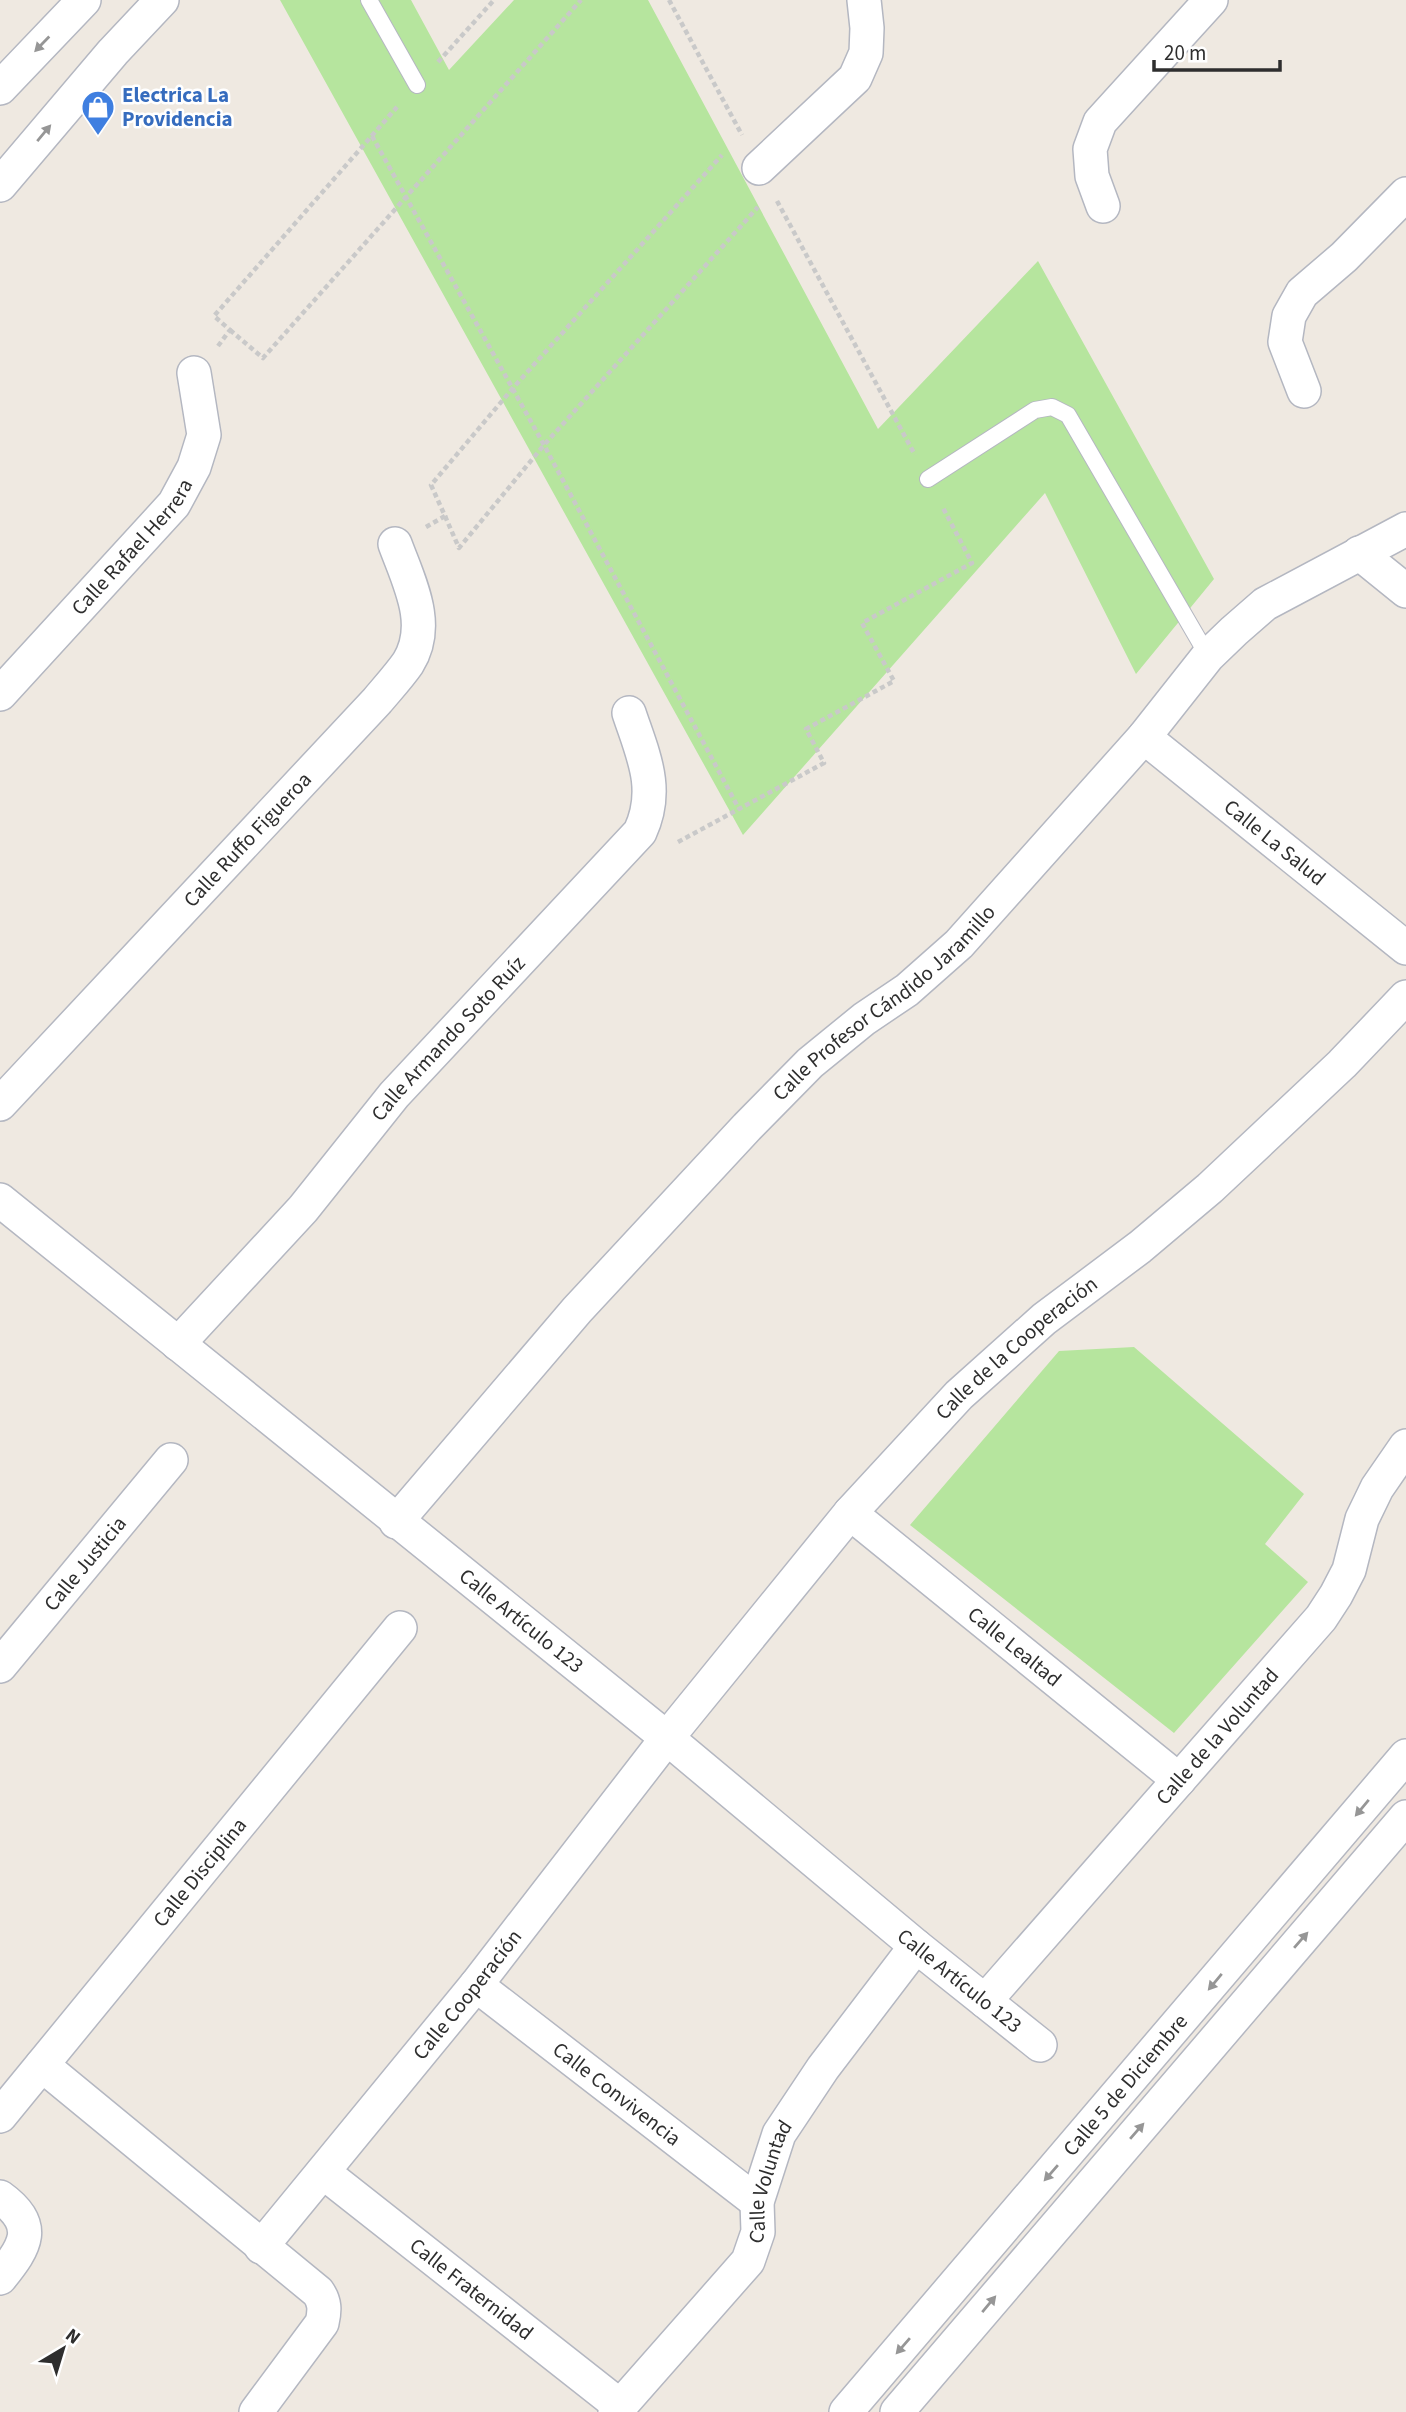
<svg xmlns="http://www.w3.org/2000/svg" width="1406" height="2412" font-family="'Source Sans 3',sans-serif">
<style>
.green{fill:#b6e59e}
.lines{fill:none;stroke-linecap:round;stroke-linejoin:round}
.lane-casing{stroke:#b4b7c1;stroke-width:18}
.street-casing{stroke:#b4b7c1;stroke-width:36}
.path{stroke:#c9c9c9;stroke-width:4.5;stroke-dasharray:5 3.5;stroke-linecap:butt}
.lane{stroke:#fff;stroke-width:16}
.street{stroke:#fff;stroke-width:33}
.oneway{fill:#969696}
.labels{text-anchor:middle;stroke-width:5;stroke-linejoin:round;paint-order:stroke}
.shop-label{font-size:21px;font-weight:bold;fill:#366cbe;stroke:#fff;text-anchor:start}
.street-label{font-size:21px;fill:#2e2e2e;stroke:#fff}
</style>
<rect width="100%" height="100%" fill="#efe9e1"/>
<g class="green">
<path d="M 280,0 L 411,0 L 449,70 L 514,0 L 648,0 L 878,429 L 1038,261 L 1214,579 L 1136,674 L 1045,493 L 743,835 Z"/>
<path d="M 1134,1347 L 1304,1494 L 1265,1544 L 1308,1582 L 1174,1733 L 910,1525 L 1059,1351 Z"/>
</g>
<g class="lines">
<defs>
<g id="lane">
<path d="M 369,0 L 417,85"/>
<path d="M 928,479 L 1035,410 L 1052,407 L 1068,415 L 1208,656"/>
</g>
<g id="street">
<path d="M 0,88 L 84,0"/>
<path d="M 759,168 L 855,78 L 866,53 L 867,28 L 864,0"/>
<path d="M 0,185 L 113,52 L 162,0"/>
<path d="M 1103,206 L 1092,176 L 1090,149 L 1100,122 L 1211,0"/>
<path d="M 1304,391 L 1285,342 L 1289,316 L 1302,293 L 1344,257 L 1406,194"/>
<path d="M 1359,553 L 1406,591"/>
<path id="s1" d="M 0,694 L 174,504 L 194,467 L 204,435 L 194,373"/>
<path id="s2" d="M 1144,737 L 1406,948"/>
<path id="s3" d="M 0,1104 L 377,701 C 387,689 399,676 408,663 C 432,625 409,582 395,544"/>
<path id="s4" d="M 0,1200 L 667,1738 L 916,1946 L 1040,2045"/>
<path id="s5" d="M 178,1344 L 303,1209 L 394,1095 L 640,832 C 660,789 643,755 629,713"/>
<path id="s6" d="M 850,1513 L 1179,1780"/>
<path id="s7" d="M 396,1522 L 577,1310 L 747,1127 L 810,1063 L 864,1019 L 907,990 L 959,944 L 1144,737 L 1208,656 L 1234,631 L 1265,604 L 1406,529"/>
<path id="s8" d="M 0,1666 L 171,1460"/>
<path id="s9" d="M 476,1985 L 757,2202"/>
<path id="s10" d="M 985,2001 L 1321,1618 L 1336,1595 L 1349,1570 L 1362,1519 L 1377,1488 L 1406,1446"/>
<path d="M 42,2065 L 318,2292 C 325,2302 325,2310 322,2323 L 256,2412"/>
<path id="s11" d="M 0,2116 L 400,1628"/>
<path id="s12" d="M 323,2172 L 620,2406"/>
<path d="M 0,2197 C 39,2225 26,2246 0,2278"/>
<path id="s13" d="M 261,2247 L 476,1985 L 667,1738 L 850,1513 L 959,1395 L 1044,1319 L 1140,1247 L 1210,1188 L 1342,1064 L 1406,997"/>
<path id="s14" d="M 615,2412 L 748,2261 L 758,2232 L 757,2202 L 779,2134 L 823,2068 L 916,1946"/>
<path id="s15" d="M 846,2412 L 1406,1756"/>
<path d="M 897,2412 L 1406,1817"/>
</g>
</defs>
<use href="#lane" class="lane-casing"/>
<use href="#street" class="street-casing"/>
<g class="path">
<path d="M 669,0 L 742,135"/>
<path d="M 438,62 L 494,0"/>
<path d="M 372,136 L 544,445 L 739,809"/>
<path d="M 777,201 L 915,455"/>
<path d="M 230,330 L 263,358 L 581,0"/>
<path d="M 218,346 L 230,330 L 214,316 L 397,107"/>
<path d="M 445,516 L 459,548 L 544,445 L 758,207"/>
<path d="M 426,527 L 445,516 L 431,485 L 513,388 L 722,155"/>
<path d="M 678,842 L 824,763 L 806,729 L 894,681 L 862,623 L 972,563 L 942,506"/>
</g>
<use href="#lane" class="lane"/>
<use href="#street" class="street"/>
</g>
<defs><path id="oneway-solid" d="M-6-.8H1V-3.2L6.5 0L1 3.2V.8H-6Z" transform="scale(1.75)"/></defs>
<g class="oneway">
<use href="#oneway-solid" transform="translate(42 44) rotate(134)"/>
<use href="#oneway-solid" transform="translate(44 133) rotate(-50)"/>
<use href="#oneway-solid" transform="translate(1362 1808) rotate(130)"/>
<use href="#oneway-solid" transform="translate(1301 1940) rotate(-49)"/>
<use href="#oneway-solid" transform="translate(1215 1982) rotate(130)"/>
<use href="#oneway-solid" transform="translate(1137 2131) rotate(-49)"/>
<use href="#oneway-solid" transform="translate(1051 2173) rotate(131)"/>
<use href="#oneway-solid" transform="translate(989 2304) rotate(-50)"/>
<use href="#oneway-solid" transform="translate(903 2346) rotate(131)"/>
</g>
<defs>
<symbol id="shop-pin" viewBox="-11 -11 22 30"><path d="M0 17L-7.5 6A9.5 9.5 0 1 1 7.5 6Z" fill="#3f7fe0" stroke="#fff"/><path d="M-5-2.5h2.3a2.7 3.5 0 0 1 5.4 0H5L5.5 6h-11ZM-1.5-2.5h3a1.5 2.3 0 0 0-3 0Z" fill="#fff"/></symbol>
</defs>
<g fill-rule="evenodd">
<use href="#shop-pin" x="79" y="88" width="38" height="52"/>
</g>
<g class="labels">
<g class="shop-label">
<text x="122" y="102">Electrica La<tspan x="122" dy="24">Providencia</tspan></text>
</g>
<g class="street-label">
<text dy="7" stroke="none"><textPath href="#s1" startOffset="198">Calle Rafael Herrera</textPath></text>
<text dy="7" stroke="none"><textPath href="#s3" startOffset="362">Calle Ruffo Figueroa</textPath></text>
<text dy="7" stroke="none"><textPath href="#s2" startOffset="168">Calle La Salud</textPath></text>
<text dy="7" stroke="none"><textPath href="#s7" startOffset="714">Calle Profesor Cándido Jaramillo</textPath></text>
<text dy="7" stroke="none"><textPath href="#s5" startOffset="408">Calle Armando Soto Ruíz</textPath></text>
<text dy="7" stroke="none"><textPath href="#s13" startOffset="1176">Calle de la Cooperación</textPath></text>
<text dy="7" stroke="none"><textPath href="#s8" startOffset="133">Calle Justicia</textPath></text>
<text dy="7" stroke="none"><textPath href="#s4" startOffset="670">Calle Artículo 123</textPath></text>
<text dy="7" stroke="none"><textPath href="#s6" startOffset="212">Calle Lealtad</textPath></text>
<text dy="7" stroke="none"><textPath href="#s10" startOffset="352">Calle de la Voluntad</textPath></text>
<text dy="7" stroke="none"><textPath href="#s11" startOffset="315">Calle Disciplina</textPath></text>
<text dy="7" stroke="none"><textPath href="#s4" startOffset="1237">Calle Artículo 123</textPath></text>
<text dy="7" stroke="none"><textPath href="#s13" startOffset="326">Calle Cooperación</textPath></text>
<text dy="7" stroke="none"><textPath href="#s15" startOffset="430">Calle 5 de Diciembre</textPath></text>
<text dy="7" stroke="none"><textPath href="#s9" startOffset="178">Calle Convivencia</textPath></text>
<text dy="7" stroke="none"><textPath href="#s14" startOffset="284">Calle Voluntad</textPath></text>
<text dy="7" stroke="none"><textPath href="#s12" startOffset="189">Calle Fraternidad</textPath></text>
</g>
</g>
<g transform="translate(63 2349) rotate(38)" stroke="#ffffff" stroke-width="5" paint-order="stroke">
<path d="M0-5L12 26L0 18L-12 26Z" fill="#2e2e2e"/>
<text y="-10" font-size="19" font-weight="bold" text-anchor="middle" fill="#2e2e2e">N</text>
</g>
<path d="M1154 60v10h126v-10" fill="none" stroke="#2e2e2e" stroke-width="3.5"/>
<text x="1164" y="60" font-size="21" fill="#2e2e2e" stroke="#ffffff" stroke-width="5" paint-order="stroke">20 m</text>
</svg>
